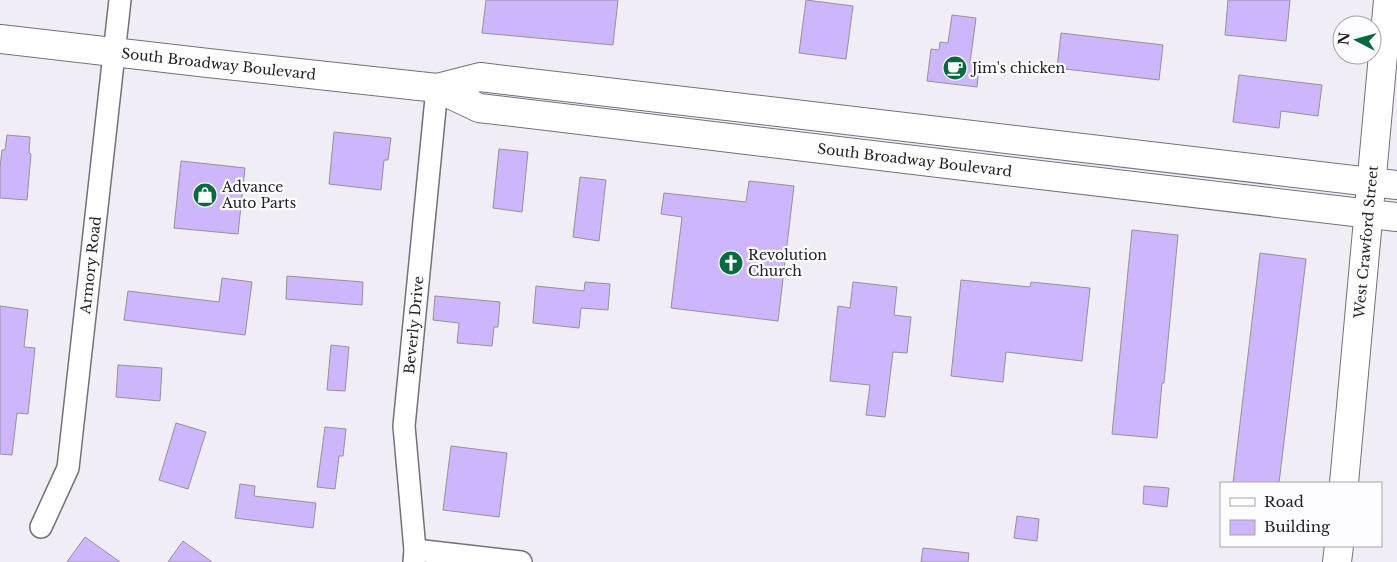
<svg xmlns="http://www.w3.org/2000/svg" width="1397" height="562" font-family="'Libre Baskerville',serif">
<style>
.building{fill:#ceb6fc;stroke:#94919a}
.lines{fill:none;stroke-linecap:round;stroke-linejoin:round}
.minor-casing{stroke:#727078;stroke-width:24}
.major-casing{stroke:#727078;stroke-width:30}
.minor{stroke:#fff;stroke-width:21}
.major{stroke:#fff;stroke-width:28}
.labels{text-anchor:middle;stroke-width:4.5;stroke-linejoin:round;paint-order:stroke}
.street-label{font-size:14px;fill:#212024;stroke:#fdfcfe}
.poi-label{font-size:14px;fill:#212024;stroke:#fdfcfe;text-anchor:start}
</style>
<rect width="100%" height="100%" fill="#f0edf7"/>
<g class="building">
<path d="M 486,0 L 618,0 L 613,45 L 482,33 Z"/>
<path d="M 806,0 L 853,6 L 846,59 L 799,53 Z"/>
<path d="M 1228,0 L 1290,0 L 1286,41 L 1225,35 Z"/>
<path d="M 952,15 L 976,18 L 970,63 L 979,65 L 977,87 L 927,81 L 931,49 L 939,50 L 940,42 L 948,43 Z"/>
<path d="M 1061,33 L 1163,45 L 1159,80 L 1057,68 Z"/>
<path d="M 1239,75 L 1322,85 L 1318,116 L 1281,111 L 1279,128 L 1233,122 Z"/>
<path d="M 334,132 L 391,138 L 388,160 L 384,160 L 381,190 L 329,184 Z"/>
<path d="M 7,135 L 30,137 L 29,153 L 31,154 L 27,200 L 0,198 L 0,167 L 2,150 L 5,150 Z"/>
<path d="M 499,149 L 528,152 L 522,212 L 493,208 Z"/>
<path d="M 181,161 L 245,168 L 238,234 L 174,228 Z"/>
<path d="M 580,177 L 606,180 L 599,241 L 573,237 Z"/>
<path d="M 749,181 L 794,186 L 778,321 L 671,308 L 682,217 L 661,214 L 664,193 L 746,202 Z"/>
<path d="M 1132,230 L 1178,235 L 1164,383 L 1162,383 L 1157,438 L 1112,434 Z"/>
<path d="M 1260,253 L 1306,259 L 1279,483 L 1233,483 Z"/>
<path d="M 287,276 L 363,282 L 362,305 L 286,299 Z"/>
<path d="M 222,278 L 252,282 L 245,335 L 124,320 L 128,291 L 219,302 Z"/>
<path d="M 961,280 L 1030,287 L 1031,282 L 1090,288 L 1082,361 L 1006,352 L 1003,382 L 951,376 Z"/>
<path d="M 585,282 L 610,284 L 608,310 L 581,308 L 579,328 L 533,323 L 536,286 L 584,291 Z"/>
<path d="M 853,282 L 897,287 L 894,315 L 911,317 L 907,353 L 893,352 L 885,417 L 866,415 L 870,385 L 830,381 L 838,306 L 850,308 Z"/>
<path d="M 435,296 L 500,302 L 498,327 L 494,327 L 492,346 L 457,343 L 459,323 L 433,320 Z"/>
<path d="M 0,306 L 28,310 L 24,347 L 35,348 L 28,414 L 17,413 L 12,455 L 0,454 Z"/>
<path d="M 331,345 L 349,347 L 345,391 L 327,390 Z"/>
<path d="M 118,365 L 162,368 L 160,401 L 116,397 Z"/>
<path d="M 176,423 L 206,432 L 188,489 L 159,480 Z"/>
<path d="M 325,427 L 346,429 L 343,456 L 339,456 L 335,489 L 317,487 Z"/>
<path d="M 451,446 L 507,453 L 499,517 L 443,510 Z"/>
<path d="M 240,484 L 255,486 L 254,496 L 316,503 L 313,528 L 235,518 Z"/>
<path d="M 1144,486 L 1169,488 L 1167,507 L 1143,504 Z"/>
<path d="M 1017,516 L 1039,519 L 1037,541 L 1014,538 Z"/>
<path d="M 85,537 L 120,562 L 67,562 Z"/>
<path d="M 183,541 L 212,562 L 168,562 Z"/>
<path d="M 923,548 L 969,553 L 968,562 L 921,562 Z"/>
</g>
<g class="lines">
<defs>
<g id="minor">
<path id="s1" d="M 41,527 L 68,468 L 120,0"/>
<path d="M 415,550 L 521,562"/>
<path id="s2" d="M 414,562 L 415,550 L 404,426 L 437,88"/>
</g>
<g id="major">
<path id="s3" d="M 0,39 L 208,63 L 437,88 L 479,108 L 964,166 L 1397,217"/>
<path d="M 437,88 L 480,77 L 1397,185"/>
<path id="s4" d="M 1344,483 L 1388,0"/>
<path d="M 1337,562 L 1339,546"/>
</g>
</defs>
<use href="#minor" class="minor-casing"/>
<use href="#major" class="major-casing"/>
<use href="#minor" class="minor"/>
<use href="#major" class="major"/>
</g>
<defs>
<symbol id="cafe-disc" viewBox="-11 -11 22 22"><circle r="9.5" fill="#066a3f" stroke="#fdfcfe"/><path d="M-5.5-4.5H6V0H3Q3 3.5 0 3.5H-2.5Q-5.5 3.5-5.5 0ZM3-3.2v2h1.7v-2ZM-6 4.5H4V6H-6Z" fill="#fff"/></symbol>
<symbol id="shop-disc" viewBox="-11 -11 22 22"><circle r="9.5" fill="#066a3f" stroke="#fdfcfe"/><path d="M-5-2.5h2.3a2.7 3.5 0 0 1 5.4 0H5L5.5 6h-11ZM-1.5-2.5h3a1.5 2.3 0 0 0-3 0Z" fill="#fff"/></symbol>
<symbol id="church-disc" viewBox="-11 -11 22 22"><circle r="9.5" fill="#066a3f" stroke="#fdfcfe"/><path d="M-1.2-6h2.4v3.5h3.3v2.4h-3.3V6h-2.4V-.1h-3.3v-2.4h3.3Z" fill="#fff"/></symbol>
</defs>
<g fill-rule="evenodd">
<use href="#cafe-disc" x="941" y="54" width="28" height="28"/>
<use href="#shop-disc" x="191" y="181" width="28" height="28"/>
<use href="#church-disc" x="717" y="249" width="28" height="28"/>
</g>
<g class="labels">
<g class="street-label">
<text dy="5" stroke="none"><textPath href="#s3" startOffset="220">South Broadway Boulevard</textPath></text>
<text dy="5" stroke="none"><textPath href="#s3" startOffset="925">South Broadway Boulevard</textPath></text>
<text dy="5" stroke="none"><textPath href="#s4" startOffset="242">West Crawford Street</textPath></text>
<text dy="5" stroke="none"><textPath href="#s1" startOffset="269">Armory Road</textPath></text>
<text dy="5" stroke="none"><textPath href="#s2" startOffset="238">Beverly Drive</textPath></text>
</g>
<g class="poi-label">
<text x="972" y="73">Jim's chicken</text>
<text x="222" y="192">Advance<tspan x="222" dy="16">Auto Parts</tspan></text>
<text x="748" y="260">Revolution<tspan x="748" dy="16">Church</tspan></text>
</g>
</g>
<rect x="1220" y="482" width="162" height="65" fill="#fdfcfe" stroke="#a5a4a7"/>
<rect x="1230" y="498" width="25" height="8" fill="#ffffff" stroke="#a5a4a7"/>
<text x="1264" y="507" font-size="15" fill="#212024">Road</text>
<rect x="1230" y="520" width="25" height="15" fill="#ceb6fc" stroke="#a5a4a7"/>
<text x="1264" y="532" font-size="15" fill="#212024">Building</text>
<g transform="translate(1357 40) rotate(276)"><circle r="24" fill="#fdfcfe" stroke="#a5a4a7"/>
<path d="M0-4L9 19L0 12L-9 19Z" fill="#066a3f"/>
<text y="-8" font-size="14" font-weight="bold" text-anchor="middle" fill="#212024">N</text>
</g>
</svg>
